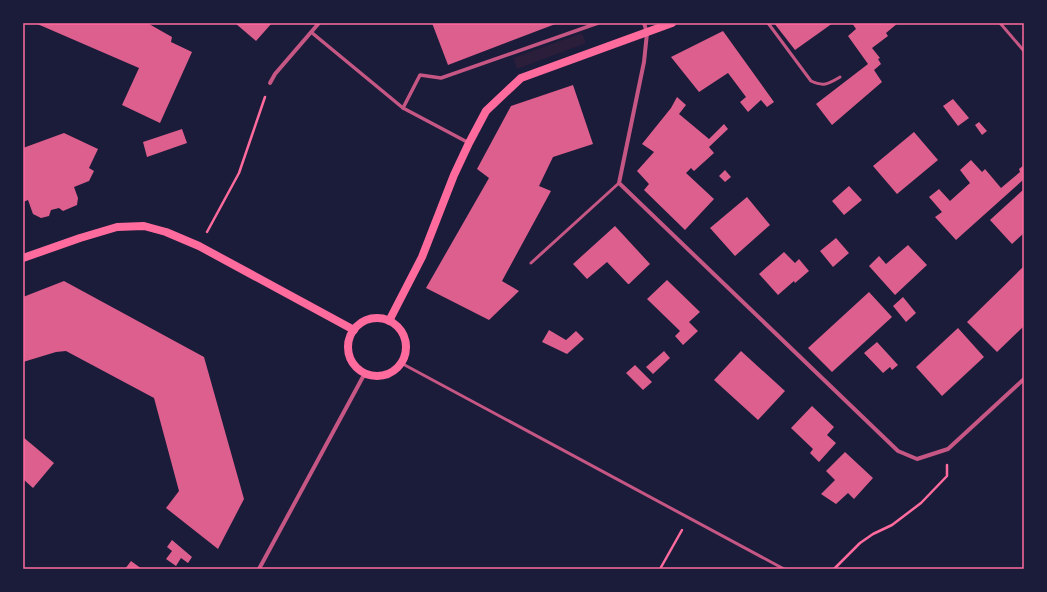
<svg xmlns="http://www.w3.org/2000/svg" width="1047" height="592" font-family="Rubik,sans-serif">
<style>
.green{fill:#2a1e3b}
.building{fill:#dd5f8e}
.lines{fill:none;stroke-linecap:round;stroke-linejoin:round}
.path{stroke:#ff6b9d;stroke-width:2.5}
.service{stroke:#c65784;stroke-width:3}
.pedestrian{stroke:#c65784;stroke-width:3.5}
.minor{stroke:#c65784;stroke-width:4}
.secondary{stroke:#ff6b9d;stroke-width:8}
.neatline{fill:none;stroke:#ff6b9d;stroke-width:1.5}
</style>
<rect width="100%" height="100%" fill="#1b1b3a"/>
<path class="green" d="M 582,33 L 586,43 L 517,69 L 513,58 Z"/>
<g class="building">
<path d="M 35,23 L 149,23 L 149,24 L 172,37 L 171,42 L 192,52 L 160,123 L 122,105 L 139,68 Z"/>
<path d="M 235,23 L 272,23 L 256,41 Z"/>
<path d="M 432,23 L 558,23 L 448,65 Z"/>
<path d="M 774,23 L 833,23 L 795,50 Z"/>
<path d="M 852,23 L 898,23 L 886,33 L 888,36 L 872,48 L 880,58 L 878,59 L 881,64 L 874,70 L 882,82 L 832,125 L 816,104 L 868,64 L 848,36 L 856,29 Z"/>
<path d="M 723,31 L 774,102 L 767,107 L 761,100 L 748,112 L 740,102 L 746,97 L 728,73 L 699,92 L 671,57 Z"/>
<path d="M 573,85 L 593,144 L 553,157 L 539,186 L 551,191 L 502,281 L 519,291 L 489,320 L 426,288 L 489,178 L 477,169 L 511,106 Z"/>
<path d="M 677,97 L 686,105 L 679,114 L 709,139 L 724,124 L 728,129 L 709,147 L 714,153 L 694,171 L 691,168 L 686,173 L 714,199 L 685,230 L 644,190 L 649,184 L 637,171 L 654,152 L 642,144 L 671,108 Z"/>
<path d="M 953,99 L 969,118 L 958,126 L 943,106 Z"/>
<path d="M 979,122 L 987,131 L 982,135 L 975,125 Z"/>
<path d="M 182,129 L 187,143 L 147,157 L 143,142 Z"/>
<path d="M 914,132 L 938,160 L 897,194 L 873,166 Z"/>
<path d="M 64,133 L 98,149 L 89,168 L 94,171 L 89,181 L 74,187 L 78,198 L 77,205 L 63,211 L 59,208 L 51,210 L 49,216 L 41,218 L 33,214 L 28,200 L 23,202 L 23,148 Z"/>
<path d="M 971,160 L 982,172 L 985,169 L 1001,188 L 1020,172 L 1019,169 L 1024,165 L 1024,179 L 956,240 L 935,217 L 942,212 L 929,197 L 939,189 L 950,201 L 970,183 L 960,170 Z"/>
<path d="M 725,170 L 731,177 L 725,182 L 719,176 Z"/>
<path d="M 849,186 L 862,200 L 844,215 L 832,201 Z"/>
<path d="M 1024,189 L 1024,233 L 1012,244 L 990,220 Z"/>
<path d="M 747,197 L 770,225 L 735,256 L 710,228 Z"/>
<path d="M 615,226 L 650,264 L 629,284 L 628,284 L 607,262 L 587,279 L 573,264 Z"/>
<path d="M 836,238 L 849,253 L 833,267 L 820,251 Z"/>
<path d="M 908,245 L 927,265 L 895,295 L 869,266 L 879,256 L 886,264 Z"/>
<path d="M 784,252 L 795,263 L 799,259 L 809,271 L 795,283 L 794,281 L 778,295 L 759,274 Z"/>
<path d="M 1024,266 L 1024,326 L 997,352 L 967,322 Z"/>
<path d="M 667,280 L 700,312 L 689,322 L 698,331 L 683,345 L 675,336 L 680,331 L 647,299 Z"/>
<path d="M 64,281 L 204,357 L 244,499 L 218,549 L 166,508 L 179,491 L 154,398 L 66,351 L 56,352 L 23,362 L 23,297 Z"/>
<path d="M 869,292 L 892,317 L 832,372 L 808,348 Z"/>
<path d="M 903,297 L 916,313 L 906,322 L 893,306 Z"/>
<path d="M 958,328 L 984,357 L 942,396 L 916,367 Z"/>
<path d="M 549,330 L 566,340 L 576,331 L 584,339 L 567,354 L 542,342 Z"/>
<path d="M 877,342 L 898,365 L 892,370 L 890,367 L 883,373 L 864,353 Z"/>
<path d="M 664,351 L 670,358 L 653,374 L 646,367 Z"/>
<path d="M 741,351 L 785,391 L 758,420 L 714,380 Z"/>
<path d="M 635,365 L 652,382 L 643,390 L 626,373 Z"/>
<path d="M 812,406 L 834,427 L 827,435 L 836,443 L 819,462 L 810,453 L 813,449 L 791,428 Z"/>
<path d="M 23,437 L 54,463 L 33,488 L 23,479 Z"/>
<path d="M 845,452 L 873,478 L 854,499 L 848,493 L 836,504 L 821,494 L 835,480 L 826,471 Z"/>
<path d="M 172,540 L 192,557 L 188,563 L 181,558 L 176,566 L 166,559 L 172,551 L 167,547 Z"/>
<path d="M 131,561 L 142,569 L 125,569 Z"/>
</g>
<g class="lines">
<g class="path">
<path d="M 207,232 L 239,173 L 265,97"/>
<path d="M 660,569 L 682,530"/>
<path d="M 834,569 L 860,543 L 873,534 L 892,525 L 921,503 L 947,476 L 947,465"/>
</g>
<g class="service">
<path d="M 768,23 L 811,81 C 824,87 828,84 840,77"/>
<path d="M 1000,23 L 1024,51"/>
<path d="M 531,263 L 619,183"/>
<path d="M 401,363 L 784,569"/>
</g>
<g class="pedestrian">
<path d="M 311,32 L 403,108"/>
<path d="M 469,143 L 403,108 L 420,75 L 441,78 L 598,23"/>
</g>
<g class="minor">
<path d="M 644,23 L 647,33 L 644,62 L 619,183 L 898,451 L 917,459 L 948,449 L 1024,379"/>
<path d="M 270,83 L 275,74 L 319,23"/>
<path d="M 259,569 L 365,373"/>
</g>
<g class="secondary">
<path d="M 23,258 L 80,238 L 117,227 L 144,226 L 166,232 L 199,246 L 354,330"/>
<circle cx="377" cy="347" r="29"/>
<path d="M 389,321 L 422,257 L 454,175 L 469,143 L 486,111 L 521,78 L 672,23"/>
</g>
</g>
<rect width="1047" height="592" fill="none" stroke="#1b1b3a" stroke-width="48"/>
<rect x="24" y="24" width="999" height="544" class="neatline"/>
</svg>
